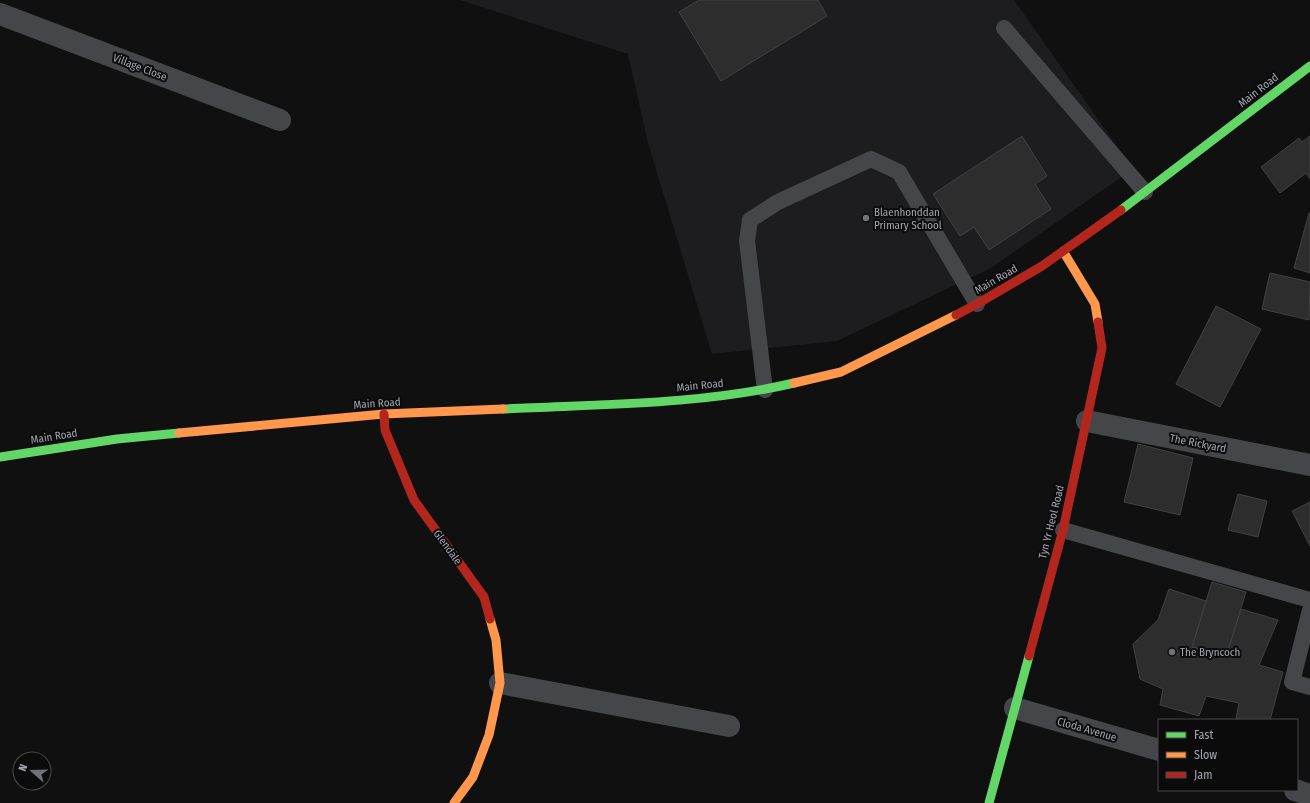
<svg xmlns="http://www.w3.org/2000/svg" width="1310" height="803" font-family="'Fira Sans Condensed',sans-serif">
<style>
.built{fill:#1d1d1f}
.building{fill:#2d2d2e;stroke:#404144}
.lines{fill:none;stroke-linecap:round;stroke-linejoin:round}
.lane{stroke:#45464a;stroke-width:16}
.street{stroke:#45464a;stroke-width:22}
.fast{stroke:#63d668;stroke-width:9}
.slow{stroke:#ff974d;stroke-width:9}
.jam{stroke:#b3261e;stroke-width:9}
.poi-dot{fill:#707279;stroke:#0b0b0c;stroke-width:1.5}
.labels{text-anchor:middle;stroke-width:4;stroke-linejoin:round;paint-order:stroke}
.street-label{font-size:11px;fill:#a3a6b1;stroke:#0b0b0c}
.poi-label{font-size:11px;fill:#a3a6b1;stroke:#0b0b0c;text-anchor:start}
</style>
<rect width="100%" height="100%" fill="#101011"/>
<path class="built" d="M 460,0 L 1014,0 L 1133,169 L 991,268 L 837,341 L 712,354 L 648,143 L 628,54 Z"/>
<g class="building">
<path d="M 699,0 L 818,0 L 827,16 L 721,81 L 679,12 Z"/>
<path d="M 1022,136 L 1047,176 L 1035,184 L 1051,209 L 989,250 L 974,227 L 960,236 L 933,194 Z"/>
<path d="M 1310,136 L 1310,179 L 1306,173 L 1280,193 L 1261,167 L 1299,138 L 1302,142 Z"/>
<path d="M 1309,213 L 1310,213 L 1310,273 L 1294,268 Z"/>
<path d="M 1270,273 L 1310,282 L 1309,320 L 1262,309 Z"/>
<path d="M 1216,306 L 1261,329 L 1220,407 L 1176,384 Z"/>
<path d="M 1138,444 L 1193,458 L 1180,515 L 1124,502 Z"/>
<path d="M 1238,494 L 1267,501 L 1258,537 L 1228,530 Z"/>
<path d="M 1310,502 L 1310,546 L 1292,511 Z"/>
<path d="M 1212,582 L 1246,592 L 1226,657 L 1192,647 Z"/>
<path d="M 1169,589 L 1206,601 L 1192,647 L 1226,657 L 1241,609 L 1278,620 L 1259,665 L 1283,672 L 1270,720 L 1243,720 L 1236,718 L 1239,703 L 1206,696 L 1199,716 L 1160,705 L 1163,689 L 1140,679 L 1133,644 L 1158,620 Z"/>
</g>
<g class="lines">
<g class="lane">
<path d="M 1004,28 L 1145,192"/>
<path d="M 765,390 L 747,241 L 750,220 L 778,202 L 871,159 L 899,172 L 977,304"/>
<path d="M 1063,530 L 1310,600"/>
<path d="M 1310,610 L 1292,682 L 1310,687"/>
</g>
<g class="street">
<path d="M 0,14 L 280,120"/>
<path d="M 1087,421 L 1310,465"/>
<path d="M 500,683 L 729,726"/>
<path d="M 1015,708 L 1159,750"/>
<path d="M 1295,790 L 1310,795"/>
</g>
<g class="fast">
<path d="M 1121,210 L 1310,66"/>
<path d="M 503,409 C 600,404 700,405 794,383"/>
<path d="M 0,457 L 117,439 L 179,433"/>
<path d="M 989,803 L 1029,656"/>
</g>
<g class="slow">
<path d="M 1063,251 L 1095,304 L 1098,322"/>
<path d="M 794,383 L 841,372 L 956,315"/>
<path d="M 179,433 L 384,414 L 503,409"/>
<path d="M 454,803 L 473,777 L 489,735 L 500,683 L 496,640 L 490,619"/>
</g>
<g class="jam">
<path d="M 956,315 L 977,304 L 1042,266 L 1121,210"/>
<path d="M 384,414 L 385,430 L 414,500 L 484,597 L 490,619"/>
<path d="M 1029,656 L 1063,530 L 1102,348 L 1098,322"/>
</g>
</g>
<g class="poi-dot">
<circle cx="866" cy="218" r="4"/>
<circle cx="1172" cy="652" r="4"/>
</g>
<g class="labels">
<g class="street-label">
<text transform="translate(140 67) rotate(21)" y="4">Village Close</text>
<text transform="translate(1258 90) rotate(-38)" y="4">Main Road</text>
<text transform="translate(996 279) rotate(-30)" y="4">Main Road</text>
<text transform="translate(700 385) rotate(-6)" y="4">Main Road</text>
<text transform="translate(377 403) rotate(-4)" y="4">Main Road</text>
<text transform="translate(54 436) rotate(-9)" y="4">Main Road</text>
<text transform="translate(1198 443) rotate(11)" y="4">The Rickyard</text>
<text transform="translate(1051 522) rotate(-76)" y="4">Tyn Yr Heol Road</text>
<text transform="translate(448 547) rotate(54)" y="4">Glendale</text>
<text transform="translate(1087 729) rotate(16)" y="4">Cloda Avenue</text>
</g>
<g class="poi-label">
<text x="874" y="216">Blaenhonddan<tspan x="874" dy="13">Primary School</tspan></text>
<text x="1180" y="656">The Bryncoch</text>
</g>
</g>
<rect x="1158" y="719" width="140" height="72" fill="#0b0b0c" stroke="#48494e"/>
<rect x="1166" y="732" width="20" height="6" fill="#63d668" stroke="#48494e"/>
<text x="1194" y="739" font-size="12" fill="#a3a6b1">Fast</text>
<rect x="1166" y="752" width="20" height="6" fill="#ff974d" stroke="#48494e"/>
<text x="1194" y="759" font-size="12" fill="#a3a6b1">Slow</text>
<rect x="1166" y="772" width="20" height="6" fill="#b3261e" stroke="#48494e"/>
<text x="1194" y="779" font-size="12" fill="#a3a6b1">Jam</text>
<g transform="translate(32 771) rotate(290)"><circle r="19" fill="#0b0b0c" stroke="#48494e"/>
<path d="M0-3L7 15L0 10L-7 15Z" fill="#707279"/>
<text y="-6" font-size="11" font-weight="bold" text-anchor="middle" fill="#a3a6b1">N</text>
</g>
</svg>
